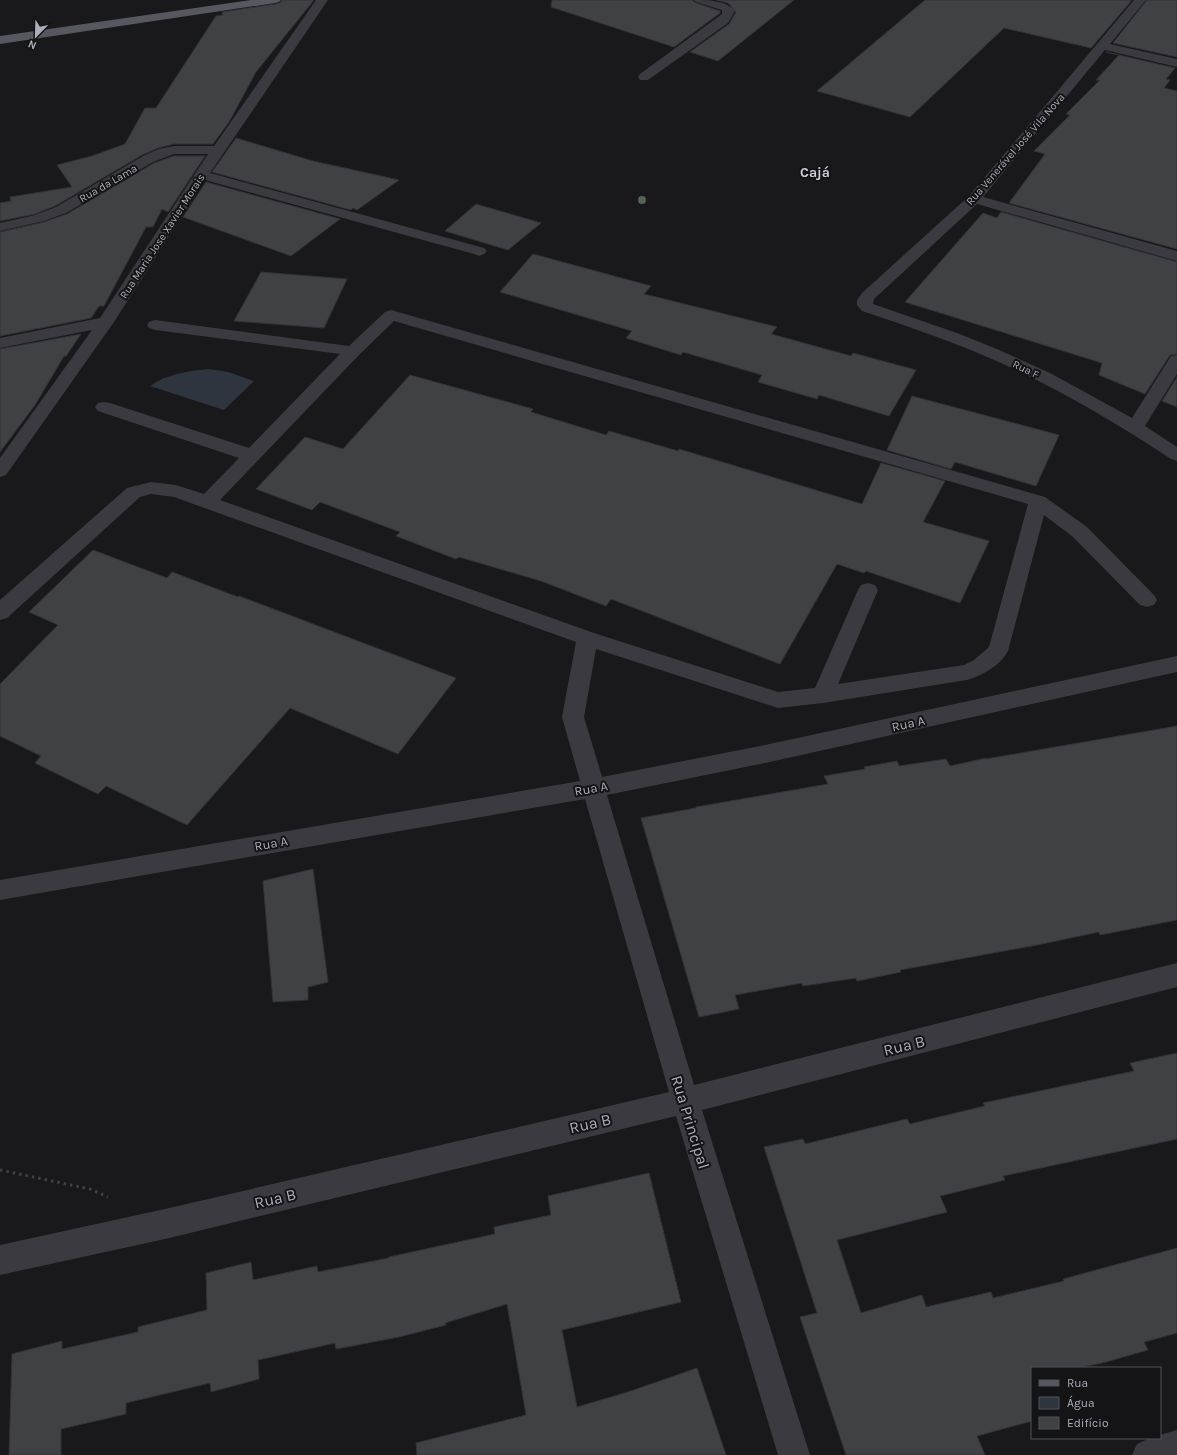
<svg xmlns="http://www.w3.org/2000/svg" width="1177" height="1455" font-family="Karla,sans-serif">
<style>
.water{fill:#2f353f}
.building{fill:#404145;stroke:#333337}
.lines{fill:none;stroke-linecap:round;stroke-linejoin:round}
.path{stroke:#404147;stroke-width:3;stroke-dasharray:2.5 4;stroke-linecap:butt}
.minor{fill:#3a3a40;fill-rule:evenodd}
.major{fill:#56575f;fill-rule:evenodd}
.tree{fill:#536558}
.labels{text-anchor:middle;stroke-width:4;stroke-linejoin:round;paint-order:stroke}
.far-street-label{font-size:11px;fill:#acaeba;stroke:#141416}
.street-label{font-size:13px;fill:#acaeba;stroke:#141416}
.far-district-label{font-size:14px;font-weight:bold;fill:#ccced6;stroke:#141416}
.near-street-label{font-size:16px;fill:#acaeba;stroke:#141416}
</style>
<rect width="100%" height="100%" fill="#19191b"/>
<path class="water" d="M 209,369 L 228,372 L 254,381 L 224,410 L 150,386 C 166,374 189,371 209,369 Z"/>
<g class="building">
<path d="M 282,0 L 314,0 L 256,72 L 229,122 L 213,144 L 174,144 L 158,148 L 142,155 L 55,206 L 35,214 L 0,221 L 0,203 L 11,201 L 10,197 L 72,187 L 57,165 L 92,156 L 125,144 L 145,108 L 156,108 L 216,16 L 223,15 L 222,12 L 275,4 L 280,3 Z"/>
<path d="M 552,0 L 692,0 L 696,3 L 720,11 L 720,13 L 674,47 L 551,7 Z"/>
<path d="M 717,0 L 794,0 L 718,61 L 690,52 L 729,24 L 736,12 L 728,3 Z"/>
<path d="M 925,0 L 1132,0 L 1091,48 L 1004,28 L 910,117 L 817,91 Z"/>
<path d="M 1147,0 L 1177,0 L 1177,57 L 1113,43 Z"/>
<path d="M 1106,52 L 1175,68 L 1166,79 L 1170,80 L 1164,88 L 1177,91 L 1177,249 L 1009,203 L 1045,154 L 1034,151 L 1070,115 L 1066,114 L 1100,80 L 1096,80 L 1119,55 Z"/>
<path d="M 236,138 L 313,161 L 399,180 L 357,210 L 353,208 L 351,210 L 212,172 Z"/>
<path d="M 174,156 L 205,156 L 168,212 L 162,209 L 153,227 L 146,227 L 104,306 L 99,306 L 91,318 L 0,336 L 0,232 L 44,222 L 67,214 L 154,163 Z"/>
<path d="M 206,182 L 340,219 L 291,256 L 183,217 Z"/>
<path d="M 476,204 L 541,223 L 508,250 L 445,231 Z"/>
<path d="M 1001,212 L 1177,262 L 1177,354 L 1170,355 L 1145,394 L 1099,375 L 1102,363 L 905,302 L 983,213 L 997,218 Z"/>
<path d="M 533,254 L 651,286 L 644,294 L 777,327 L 771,334 L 851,356 L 853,353 L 916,370 L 889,416 L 819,395 L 817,399 L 758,382 L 762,375 L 683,352 L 681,355 L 626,338 L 632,331 L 500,292 Z"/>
<path d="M 261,272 L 347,279 L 324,328 L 234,321 Z"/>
<path d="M 81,334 L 66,356 L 64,356 L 35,405 L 0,452 L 0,349 Z"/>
<path d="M 410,375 L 533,409 L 531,412 L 606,435 L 609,431 L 678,451 L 679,449 L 862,504 L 881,463 L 945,481 L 923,522 L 989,541 L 960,603 L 866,571 L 864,573 L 837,564 L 780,664 L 611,599 L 606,606 L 541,581 L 459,557 L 456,559 L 396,536 L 400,532 L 320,502 L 312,510 L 256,489 L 305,437 L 343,449 Z"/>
<path d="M 1177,377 L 1177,407 L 1162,401 Z"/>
<path d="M 912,396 L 1059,435 L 1036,486 L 955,462 L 951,469 L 887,450 Z"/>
<path d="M 93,550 L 167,578 L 172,572 L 238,597 L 239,596 L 456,678 L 398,754 L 290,708 L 187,825 L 106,786 L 98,794 L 35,763 L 41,756 L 0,736 L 0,684 L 58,625 L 29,612 Z"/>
<path d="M 1177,726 L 1177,920 L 1100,935 L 1099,932 L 1037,945 L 900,970 L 901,972 L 857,981 L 856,978 L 803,986 L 802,983 L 735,995 L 739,1009 L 699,1017 L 641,818 L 696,808 L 696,807 L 828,784 L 824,776 L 865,769 L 864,767 L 897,761 L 899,766 L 946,759 L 950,766 L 986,758 L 986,759 Z"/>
<path d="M 313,869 L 328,982 L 308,987 L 308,1000 L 273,1002 L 263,881 Z"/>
<path d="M 1177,1053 L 1177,1139 L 1003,1176 L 1005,1180 L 940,1196 L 947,1212 L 837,1240 L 861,1313 L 922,1295 L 926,1307 L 991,1292 L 993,1298 L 1064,1281 L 1063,1279 L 1177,1248 L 1177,1333 L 1144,1342 L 1148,1350 L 1102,1363 L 1077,1368 L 1032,1368 L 1032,1421 L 977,1436 L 985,1455 L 846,1455 L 800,1317 L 817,1313 L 764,1147 L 803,1139 L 805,1144 L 907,1119 L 910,1124 L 985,1106 L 983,1103 L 1134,1071 L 1130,1063 Z"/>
<path d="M 649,1173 L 681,1302 L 562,1330 L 577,1407 L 628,1392 L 697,1368 L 726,1455 L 417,1455 L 416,1443 L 526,1415 L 507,1304 L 445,1323 L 446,1325 L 399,1337 L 336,1349 L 335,1343 L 258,1360 L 259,1379 L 211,1392 L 210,1383 L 126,1403 L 126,1414 L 61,1429 L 61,1455 L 9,1455 L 12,1354 L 62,1341 L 62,1349 L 138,1332 L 138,1327 L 207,1310 L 206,1273 L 251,1262 L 253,1280 L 317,1266 L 318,1272 L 389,1258 L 389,1257 L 495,1234 L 494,1227 L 551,1215 L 548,1196 Z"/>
</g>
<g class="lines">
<path class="path" d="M 0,1170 L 90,1189 L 108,1197"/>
<g class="minor">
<path d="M 316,0 L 328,0 L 210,173 L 484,248 L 487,251 L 484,254 L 479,256 L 474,254 L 205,180 L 114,322 L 6,475 L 0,477 L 0,458 L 92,330 L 0,348 L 0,338 L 100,318 L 208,154 L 174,154 L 153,162 L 66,213 L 44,221 L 0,231 L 0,223 L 35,215 L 56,207 L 143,156 L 159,149 L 174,146 L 214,146 Z"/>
<path d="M 694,0 C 708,0 726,0 735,11 L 728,23 L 648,80 L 640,80 L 638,77 L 640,74 L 722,14 L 722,10 L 696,2 Z"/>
<path d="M 1134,0 L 1146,0 L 1110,44 L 1177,59 L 1177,67 L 1105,50 L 983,197 L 1177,251 L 1177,261 L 977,204 L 874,299 L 873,304 L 957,333 L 997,349 L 1052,374 L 1132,418 L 1171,356 L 1177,355 L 1177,374 L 1145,426 L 1177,447 L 1177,461 L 1171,459 C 1112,420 1050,384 985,356 C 945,339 904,325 862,311 L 857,305 L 857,300 L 862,293 L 969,196 Z"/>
<path d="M 391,310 L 1045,497 L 1087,527 L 1154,595 L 1157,600 L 1154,605 L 1147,607 L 1140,605 L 1073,537 L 1044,515 L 1008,651 C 1000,666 983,675 967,680 L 823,703 L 778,708 L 596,649 L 584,717 L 602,777 L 765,745 L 1177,656 L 1177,672 L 765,763 L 607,795 L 694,1085 L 1177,963 L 1177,987 L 702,1110 L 810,1455 L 778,1455 L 676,1116 L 165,1239 L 0,1275 L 0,1245 L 165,1209 L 669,1092 L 585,799 L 0,900 L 0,880 L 580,781 L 562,717 L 576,642 L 174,497 L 151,494 L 140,497 L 7,618 L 0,620 L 0,600 L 127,488 L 151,482 L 176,485 L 204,494 L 239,458 L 98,411 L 95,407 L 98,403 L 104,402 L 110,403 L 249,448 L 340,354 L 155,330 L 149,328 L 147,325 L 149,322 L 155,320 L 349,346 L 385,312 ZM 394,321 L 1028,504 L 989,647 L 974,660 L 964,665 L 838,684 L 878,590 L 875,585 L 868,583 L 861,585 L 858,590 L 815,688 L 778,692 L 594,633 L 220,500 L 359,355 Z"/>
<path d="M 1177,1430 L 1177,1455 L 1132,1455 L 1137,1444 L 1150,1438 L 1160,1438 L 1160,1435 Z"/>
</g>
<path class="major" d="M 251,0 L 281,0 L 279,2 L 275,3 L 0,44 L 0,36 Z"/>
</g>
<circle class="tree" cx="642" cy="200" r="4"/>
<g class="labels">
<g class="far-street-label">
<text transform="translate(1015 149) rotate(-49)" y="4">Rua Venerável José Vila Nova</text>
<text transform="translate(108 183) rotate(-30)" y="4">Rua da Lama</text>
<text transform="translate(162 236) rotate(-57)" y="4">Rua Maria Jose Xavier Morais</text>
<text transform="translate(1026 369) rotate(26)" y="4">Rua F</text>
</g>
<g class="street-label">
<text transform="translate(908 723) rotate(-12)" y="5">Rua A</text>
<text transform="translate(591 788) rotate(-10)" y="5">Rua A</text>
<text transform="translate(271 843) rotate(-10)" y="5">Rua A</text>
</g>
<g class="far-district-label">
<text x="815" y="177">Cajá</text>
</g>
<g class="near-street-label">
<text transform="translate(904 1045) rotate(-14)" y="6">Rua B</text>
<text transform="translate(691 1122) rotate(73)" y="6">Rua Principal</text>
<text transform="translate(590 1123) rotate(-13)" y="6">Rua B</text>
<text transform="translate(275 1198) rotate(-13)" y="6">Rua B</text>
</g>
</g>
<rect x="1031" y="1367" width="130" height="72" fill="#141416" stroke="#515258"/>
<rect x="1039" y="1380" width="20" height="6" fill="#56575f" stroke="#515258"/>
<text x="1067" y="1387" font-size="12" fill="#acaeba">Rua</text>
<rect x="1039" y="1397" width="20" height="12" fill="#2f353f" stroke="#515258"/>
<text x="1067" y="1407" font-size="12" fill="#acaeba">Água</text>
<rect x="1039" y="1417" width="20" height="12" fill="#404145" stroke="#515258"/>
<text x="1067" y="1427" font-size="12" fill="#acaeba">Edifício</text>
<g transform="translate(36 36) rotate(203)" stroke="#141416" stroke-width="3" paint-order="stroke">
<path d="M0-3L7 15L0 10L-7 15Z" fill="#acaeba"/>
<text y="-6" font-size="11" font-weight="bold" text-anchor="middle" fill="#acaeba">N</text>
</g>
</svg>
